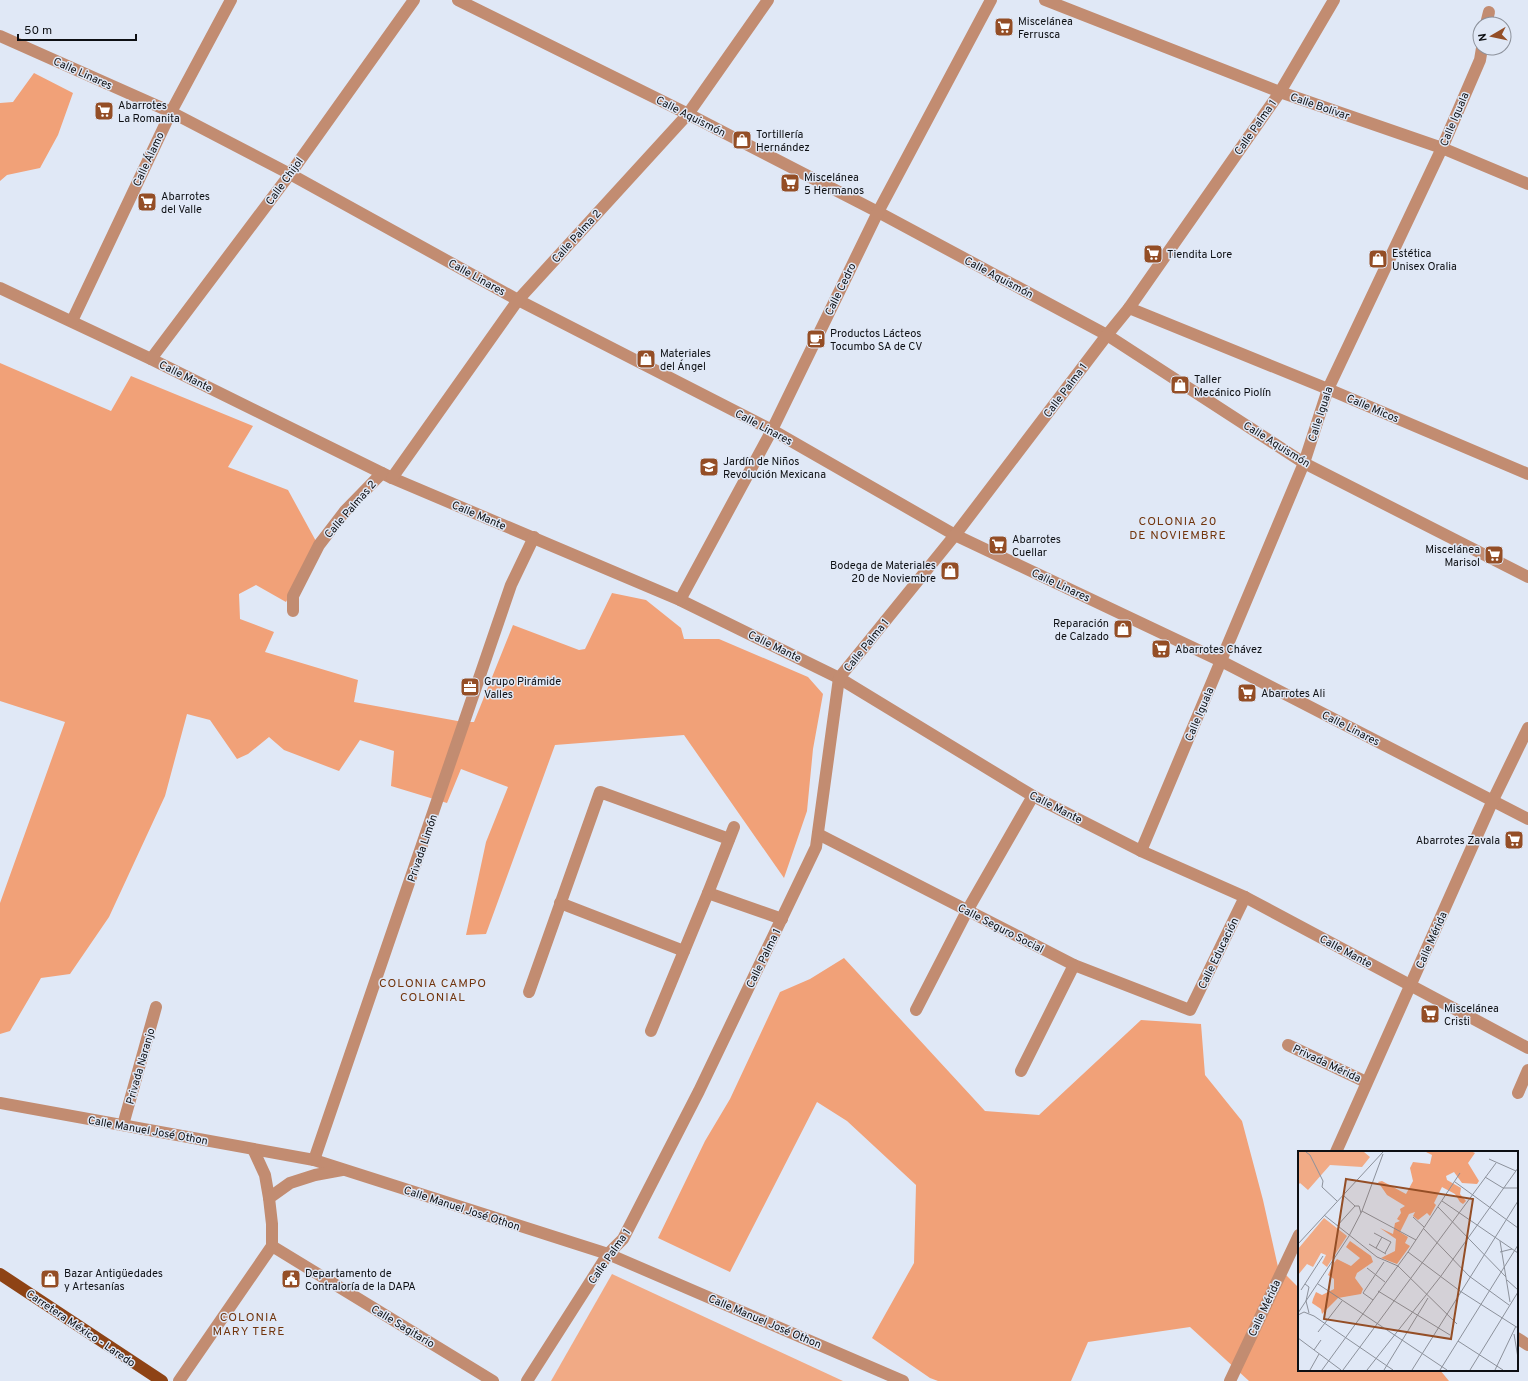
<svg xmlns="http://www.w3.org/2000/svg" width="1528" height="1381" font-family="Overpass,sans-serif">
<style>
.green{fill:#f1aa85}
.forest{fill:#f1a178}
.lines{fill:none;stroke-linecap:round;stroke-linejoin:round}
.minor{stroke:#c28c71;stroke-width:12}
.major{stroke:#8e4315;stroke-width:12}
.labels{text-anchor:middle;stroke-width:3;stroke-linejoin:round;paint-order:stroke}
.poi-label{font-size:11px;fill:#0d0f13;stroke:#e0e8f6;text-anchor:start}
.street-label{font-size:11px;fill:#0d0f13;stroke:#e0e8f6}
.neighbourhood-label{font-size:12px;letter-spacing:1px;fill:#71340c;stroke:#e0e8f6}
.inset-road{fill:none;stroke:#8c919b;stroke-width:1}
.view{fill:#944e26;fill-opacity:0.15;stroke:#944e26;stroke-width:2}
.inset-edge{fill:none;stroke:#0d0f13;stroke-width:2}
</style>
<rect width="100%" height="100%" fill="#e0e8f6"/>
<path class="green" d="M 612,1274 L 843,1381 L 551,1381 Z"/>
<g class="forest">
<path d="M 34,73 L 73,93 L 58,135 L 40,168 L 7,175 L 0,181 L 0,103 L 13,102 Z"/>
<path d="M 0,363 L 111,411 L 131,376 L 253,426 L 228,467 L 288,490 L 317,543 L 286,602 L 256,585 L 239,594 L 240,619 L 274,632 L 265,652 L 358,680 L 354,702 L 463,722 L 474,722 L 513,625 L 579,650 L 585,649 L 612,593 L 646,600 L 681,628 L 684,639 L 719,639 L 808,677 L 823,694 L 813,749 L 807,811 L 784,878 L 684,735 L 555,745 L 486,934 L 466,935 L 486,842 L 508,787 L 461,769 L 447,803 L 391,786 L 394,751 L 360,740 L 339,771 L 284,750 L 269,737 L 248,754 L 237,759 L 210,720 L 187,714 L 165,796 L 109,917 L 70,974 L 41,978 L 10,1031 L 0,1034 L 0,903 L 65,722 L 0,701 Z"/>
<path d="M 844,958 L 985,1111 L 1039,1115 L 1141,1020 L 1201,1024 L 1205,1075 L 1242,1121 L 1263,1200 L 1278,1267 L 1299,1288 L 1299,1370 L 1440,1370 L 1449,1381 L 1249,1381 L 1190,1327 L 1088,1342 L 1071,1381 L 938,1381 L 930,1378 L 872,1338 L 914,1263 L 916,1185 L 847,1121 L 817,1102 L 730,1272 L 658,1238 L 705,1141 L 730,1099 L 780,992 L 810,979 Z"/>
</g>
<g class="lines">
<g class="minor">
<path d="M 458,0 L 688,114 L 878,212 L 1107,335 L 1304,463 L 1528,577"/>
<path d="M 1045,0 L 1280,92 L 1442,148 L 1528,184"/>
<path d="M 1486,24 L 1489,12"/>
<path d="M 0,36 L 171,112 L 290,174 L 518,300 L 772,430 L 955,535 L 1221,661 L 1528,819"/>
<path d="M 0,288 L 151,359 L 392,478 L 680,600 L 839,678 L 1033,796 L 1141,851 L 1245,897 L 1528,1048"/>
<path d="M 1129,308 L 1328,389 L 1528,474"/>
<path d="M 72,321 L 171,112 L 231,0"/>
<path d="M 151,359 L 290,174 L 414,0"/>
<path d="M 392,478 L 518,300 L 688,114 L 768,0"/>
<path d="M 680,600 L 772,430 L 878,212 L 991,0"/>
<path d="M 293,611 L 293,596 L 319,545 L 345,511 L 382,473"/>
<path d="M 818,834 L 1074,965 L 1190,1010 L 1245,897"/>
<path d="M 1141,851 L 1304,463 L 1328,389 L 1442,148 L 1480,60 L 1482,48"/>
<path d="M 708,893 L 782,919"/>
<path d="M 560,903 L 684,951"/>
<path d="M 529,992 L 600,792 L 729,839"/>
<path d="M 916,1010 L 967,911 L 1033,796"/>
<path d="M 651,1031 L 708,893 L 734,827"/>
<path d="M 1288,1045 L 1366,1082"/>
<path d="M 1021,1071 L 1074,965"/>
<path d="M 1518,1093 L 1528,1070"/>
<path d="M 0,1103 L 314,1160 L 608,1254 L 903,1381"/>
<path d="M 123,1125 L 156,1007"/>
<path d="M 253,1149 L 265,1175 L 269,1198"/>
<path d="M 1336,1152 L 1493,800 L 1528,728"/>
<path d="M 314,1160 L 511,585 L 534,537"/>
<path d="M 272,1246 L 493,1381"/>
<path d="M 1517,1338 L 1528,1345"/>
<path d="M 179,1381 L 272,1246 L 272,1224 L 269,1198 L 290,1183 L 315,1175 L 342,1170"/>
<path d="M 527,1381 L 608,1254 L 623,1239 L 699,1091 L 816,847 L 839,678 L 955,535 L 1107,335 L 1129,308 L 1280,92 L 1334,0"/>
<path d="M 1230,1381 L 1299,1235"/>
</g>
<path class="major" d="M 0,1274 L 162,1381"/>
</g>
<defs>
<symbol id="supermarket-square" viewBox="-11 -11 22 22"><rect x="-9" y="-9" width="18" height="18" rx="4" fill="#944e26" stroke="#e0e8f6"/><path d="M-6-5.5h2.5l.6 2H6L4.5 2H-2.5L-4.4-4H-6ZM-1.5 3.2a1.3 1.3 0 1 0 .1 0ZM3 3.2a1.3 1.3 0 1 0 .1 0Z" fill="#fff"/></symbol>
<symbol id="shop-square" viewBox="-11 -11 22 22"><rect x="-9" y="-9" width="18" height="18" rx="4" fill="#944e26" stroke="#e0e8f6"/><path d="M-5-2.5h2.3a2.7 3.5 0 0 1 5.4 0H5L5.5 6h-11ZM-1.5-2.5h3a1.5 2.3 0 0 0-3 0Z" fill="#fff"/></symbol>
<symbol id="cafe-square" viewBox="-11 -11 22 22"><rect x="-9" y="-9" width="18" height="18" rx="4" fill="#944e26" stroke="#e0e8f6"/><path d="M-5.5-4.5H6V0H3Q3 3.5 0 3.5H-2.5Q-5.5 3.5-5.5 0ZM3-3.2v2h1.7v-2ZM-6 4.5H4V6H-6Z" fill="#fff"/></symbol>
<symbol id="school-square" viewBox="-11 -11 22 22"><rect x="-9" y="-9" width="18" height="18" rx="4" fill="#944e26" stroke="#e0e8f6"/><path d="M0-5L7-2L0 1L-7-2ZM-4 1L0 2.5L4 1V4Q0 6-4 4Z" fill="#fff"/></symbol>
<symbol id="office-square" viewBox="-11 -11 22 22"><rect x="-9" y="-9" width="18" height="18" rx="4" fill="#944e26" stroke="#e0e8f6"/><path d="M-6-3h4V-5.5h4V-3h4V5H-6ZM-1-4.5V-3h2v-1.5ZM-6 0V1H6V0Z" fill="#fff"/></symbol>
<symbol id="civic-square" viewBox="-11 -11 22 22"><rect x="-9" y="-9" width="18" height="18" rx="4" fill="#944e26" stroke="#e0e8f6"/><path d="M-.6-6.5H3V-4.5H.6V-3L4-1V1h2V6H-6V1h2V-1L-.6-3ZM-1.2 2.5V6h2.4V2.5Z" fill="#fff"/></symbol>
</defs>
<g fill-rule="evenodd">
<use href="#supermarket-square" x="993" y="16" width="22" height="22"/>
<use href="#supermarket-square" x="93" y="100" width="22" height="22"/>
<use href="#shop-square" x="731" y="129" width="22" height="22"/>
<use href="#supermarket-square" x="779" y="172" width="22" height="22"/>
<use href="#supermarket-square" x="136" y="191" width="22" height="22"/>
<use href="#supermarket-square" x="1142" y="243" width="22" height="22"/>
<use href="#shop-square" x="1367" y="248" width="22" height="22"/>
<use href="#cafe-square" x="805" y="328" width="22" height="22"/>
<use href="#shop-square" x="635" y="348" width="22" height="22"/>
<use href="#shop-square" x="1169" y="374" width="22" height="22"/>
<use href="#school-square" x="698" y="456" width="22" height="22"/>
<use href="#supermarket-square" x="987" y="534" width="22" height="22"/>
<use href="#supermarket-square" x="1483" y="544" width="22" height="22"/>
<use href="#shop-square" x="939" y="560" width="22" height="22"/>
<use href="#shop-square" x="1112" y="618" width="22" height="22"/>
<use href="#supermarket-square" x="1150" y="638" width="22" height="22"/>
<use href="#office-square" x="459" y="676" width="22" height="22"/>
<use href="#supermarket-square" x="1236" y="682" width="22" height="22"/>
<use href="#supermarket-square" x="1503" y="829" width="22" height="22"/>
<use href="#supermarket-square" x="1419" y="1003" width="22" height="22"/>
<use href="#shop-square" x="39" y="1268" width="22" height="22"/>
<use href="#civic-square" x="280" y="1268" width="22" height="22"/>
</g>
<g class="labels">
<g class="poi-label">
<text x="1018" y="25">Miscelánea<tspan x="1018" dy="13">Ferrusca</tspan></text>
<text x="118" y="109">Abarrotes<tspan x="118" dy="13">La Romanita</tspan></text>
<text x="756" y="138">Tortillería<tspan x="756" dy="13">Hernández</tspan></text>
<text x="804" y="181">Miscelánea<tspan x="804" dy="13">5 Hermanos</tspan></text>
<text x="161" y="200">Abarrotes<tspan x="161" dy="13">del Valle</tspan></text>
<text x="1392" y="257">Estética<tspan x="1392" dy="13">Unisex Oralia</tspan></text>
<text x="1167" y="258">Tiendita Lore</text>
<text x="830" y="337">Productos Lácteos<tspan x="830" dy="13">Tocumbo SA de CV</tspan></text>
<text x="660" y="357">Materiales<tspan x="660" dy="13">del Ángel</tspan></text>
<text x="1194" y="383">Taller<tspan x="1194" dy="13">Mecánico Piolín</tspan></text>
<text x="723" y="465">Jardín de Niños<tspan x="723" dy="13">Revolución Mexicana</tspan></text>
<text x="1012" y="543">Abarrotes<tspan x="1012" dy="13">Cuellar</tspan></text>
<text x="1480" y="553" text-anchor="end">Miscelánea<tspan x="1480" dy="13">Marisol</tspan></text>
<text x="936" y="569" text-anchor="end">Bodega de Materiales<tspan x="936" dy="13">20 de Noviembre</tspan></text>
<text x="1109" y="627" text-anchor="end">Reparación<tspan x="1109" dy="13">de Calzado</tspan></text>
<text x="1175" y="653">Abarrotes Chávez</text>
<text x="484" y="685">Grupo Pirámide<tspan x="484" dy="13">Valles</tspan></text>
<text x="1261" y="697">Abarrotes Ali</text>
<text x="1500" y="844" text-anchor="end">Abarrotes Zavala</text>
<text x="1444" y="1012">Miscelánea<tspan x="1444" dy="13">Cristi</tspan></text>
<text x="64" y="1277">Bazar Antigüedades<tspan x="64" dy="13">y Artesanías</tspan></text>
<text x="305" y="1277">Departamento de<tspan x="305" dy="13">Contraloría de la DAPA</tspan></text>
</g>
<g class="street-label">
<text transform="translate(83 73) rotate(24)" y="4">Calle Linares</text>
<text transform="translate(1320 106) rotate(19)" y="4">Calle Bolívar</text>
<text transform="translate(691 116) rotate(27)" y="4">Calle Aquismón</text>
<text transform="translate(1454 119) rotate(-67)" y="4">Calle Iguala</text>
<text transform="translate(1255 127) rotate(-55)" y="4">Calle Palma 1</text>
<text transform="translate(148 159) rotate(-65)" y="4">Calle Álamo</text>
<text transform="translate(284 181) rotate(-54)" y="4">Calle Chijol</text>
<text transform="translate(576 236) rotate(-48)" y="4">Calle Palma 2</text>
<text transform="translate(477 277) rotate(29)" y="4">Calle Linares</text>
<text transform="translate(999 277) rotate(28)" y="4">Calle Aquismón</text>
<text transform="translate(840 289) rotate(-64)" y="4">Calle Cedro</text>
<text transform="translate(186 376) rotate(26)" y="4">Calle Mante</text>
<text transform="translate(1065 390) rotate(-53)" y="4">Calle Palma 1</text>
<text transform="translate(1373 408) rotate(23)" y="4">Calle Micos</text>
<text transform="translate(1320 414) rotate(-72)" y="4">Calle Iguala</text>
<text transform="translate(764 427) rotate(28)" y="4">Calle Linares</text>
<text transform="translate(1277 444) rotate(32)" y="4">Calle Aquismón</text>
<text transform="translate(350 509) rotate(-49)" y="4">Calle Palmas 2</text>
<text transform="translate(479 515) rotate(23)" y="4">Calle Mante</text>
<text transform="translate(1061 585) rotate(25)" y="4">Calle Linares</text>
<text transform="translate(866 645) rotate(-51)" y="4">Calle Palma 1</text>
<text transform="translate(775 646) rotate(26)" y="4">Calle Mante</text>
<text transform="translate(1199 714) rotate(-67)" y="4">Calle Iguala</text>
<text transform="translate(1351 728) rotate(27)" y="4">Calle Linares</text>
<text transform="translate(1056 807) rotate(27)" y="4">Calle Mante</text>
<text transform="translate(422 848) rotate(-71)" y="4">Privada Limón</text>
<text transform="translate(1001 928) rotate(27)" y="4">Calle Seguro Social</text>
<text transform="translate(1431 940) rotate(-66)" y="4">Calle Mérida</text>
<text transform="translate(1346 951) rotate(28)" y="4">Calle Mante</text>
<text transform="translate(1218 953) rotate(-64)" y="4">Calle Educación</text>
<text transform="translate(763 958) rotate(-64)" y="4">Calle Palma 1</text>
<text transform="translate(1327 1063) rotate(25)" y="4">Privada Mérida</text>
<text transform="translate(140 1066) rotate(-74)" y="4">Privada Naranjo</text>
<text transform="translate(148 1130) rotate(10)" y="4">Calle Manuel José Othon</text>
<text transform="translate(462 1208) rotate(18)" y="4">Calle Manuel José Othon</text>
<text transform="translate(609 1256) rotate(-55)" y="4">Calle Palma 1</text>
<text transform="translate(1264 1308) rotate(-65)" y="4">Calle Mérida</text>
<text transform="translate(765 1321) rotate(23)" y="4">Calle Manuel José Othon</text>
<text transform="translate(403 1326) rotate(31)" y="4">Calle Sagitario</text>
<text transform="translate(81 1328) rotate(34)" y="4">Carretera México - Laredo</text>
</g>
<g class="neighbourhood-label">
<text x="1178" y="525">COLONIA 20<tspan x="1178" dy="14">DE NOVIEMBRE</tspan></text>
<text x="433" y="987">COLONIA CAMPO<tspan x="433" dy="14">COLONIAL</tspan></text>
<text x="249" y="1321">COLONIA<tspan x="249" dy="14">MARY TERE</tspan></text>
</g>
</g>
<g transform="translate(1298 1151)">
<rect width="220" height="220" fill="#e0e8f6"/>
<path d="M 0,1 L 66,1 L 72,6 L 64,16 L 32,14 L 10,39 L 2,32 L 0,34 ZM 26,67 L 49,85 L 29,116 L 24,112 L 28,104 L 23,102 L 15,116 L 9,113 L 0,124 L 0,98 Z" fill="#f1aa85"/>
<path d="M 128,1 L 175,1 L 177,2 L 170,12 L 181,30 L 179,33 L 164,32 L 156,21 L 148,25 L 149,29 L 163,37 L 162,43 L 168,50 L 165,53 L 162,51 L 157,43 L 144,36 L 136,52 L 138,54 L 132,65 L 129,62 L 120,69 L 115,65 L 117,61 L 111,63 L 102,81 L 110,86 L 107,92 L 112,95 L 99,113 L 83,107 L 97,100 L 98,88 L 82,77 L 95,83 L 97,72 L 102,70 L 99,68 L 103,62 L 102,58 L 107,55 L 89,44 L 80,31 L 84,30 L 108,43 L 115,30 L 112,17 L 115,11 L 132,13 L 134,4 ZM 52,90 L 73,105 L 75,111 L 59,122 L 57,127 L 65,138 L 63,143 L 40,147 L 24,163 L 23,158 L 14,152 L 15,148 L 18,141 L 24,144 L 36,138 L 36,128 L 30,124 L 35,113 L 39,108 L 53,115 L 62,107 L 48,96 Z" fill="#f1a178"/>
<path class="inset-road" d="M 8,1 L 12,4 L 25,30 L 24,36 L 39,50M 191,8 L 218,20M 187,26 L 205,37M 157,31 L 220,77M 205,37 L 220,37M 45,44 L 57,55 L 61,55 L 63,62M 144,50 L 220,102M 140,56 L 208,126M 64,60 L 118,89M 26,64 L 79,106 L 100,115 L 159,173M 115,66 L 126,76M 39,75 L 57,55M 125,77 L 171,125 L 211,154M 76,82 L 93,91 L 87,102M 202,90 L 212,151M 0,93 L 85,1M 71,93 L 88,103M 78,97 L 84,86M 110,101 L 162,140 L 220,177M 202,101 L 214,98M 69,117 L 87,131M 209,129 L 220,139M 7,133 L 11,136 L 8,150 L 11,162M 20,133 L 149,219M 3,139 L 25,105M 80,140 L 152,184M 75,149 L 65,142 L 86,111M 0,162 L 51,85 L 64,60 L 85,3M 0,164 L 6,161 L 16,165 L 95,219M 20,181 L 44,150M 216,183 L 220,207M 0,187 L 43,219M 160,190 L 205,219M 16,199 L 23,189M 12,219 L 21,203M 24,219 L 110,101 L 162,22M 45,219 L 198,12M 69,219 L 143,125 L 220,17M 86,219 L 130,147M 114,219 L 220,50M 142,219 L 220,94M 172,219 L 220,141M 197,219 L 218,175"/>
<path class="view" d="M 48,28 L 175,48 L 153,188 L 26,168 Z"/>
<rect width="220" height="220" class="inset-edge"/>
</g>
<g transform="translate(1492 36) rotate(261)"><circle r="19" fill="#e0e8f6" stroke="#8c919b"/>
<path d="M0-3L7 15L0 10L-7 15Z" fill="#944e26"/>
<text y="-6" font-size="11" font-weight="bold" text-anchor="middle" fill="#0d0f13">N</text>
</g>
<path d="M18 34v6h118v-6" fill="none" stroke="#0d0f13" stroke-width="2"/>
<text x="24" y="34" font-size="12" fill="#0d0f13" stroke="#e0e8f6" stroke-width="3" paint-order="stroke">50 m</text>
</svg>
